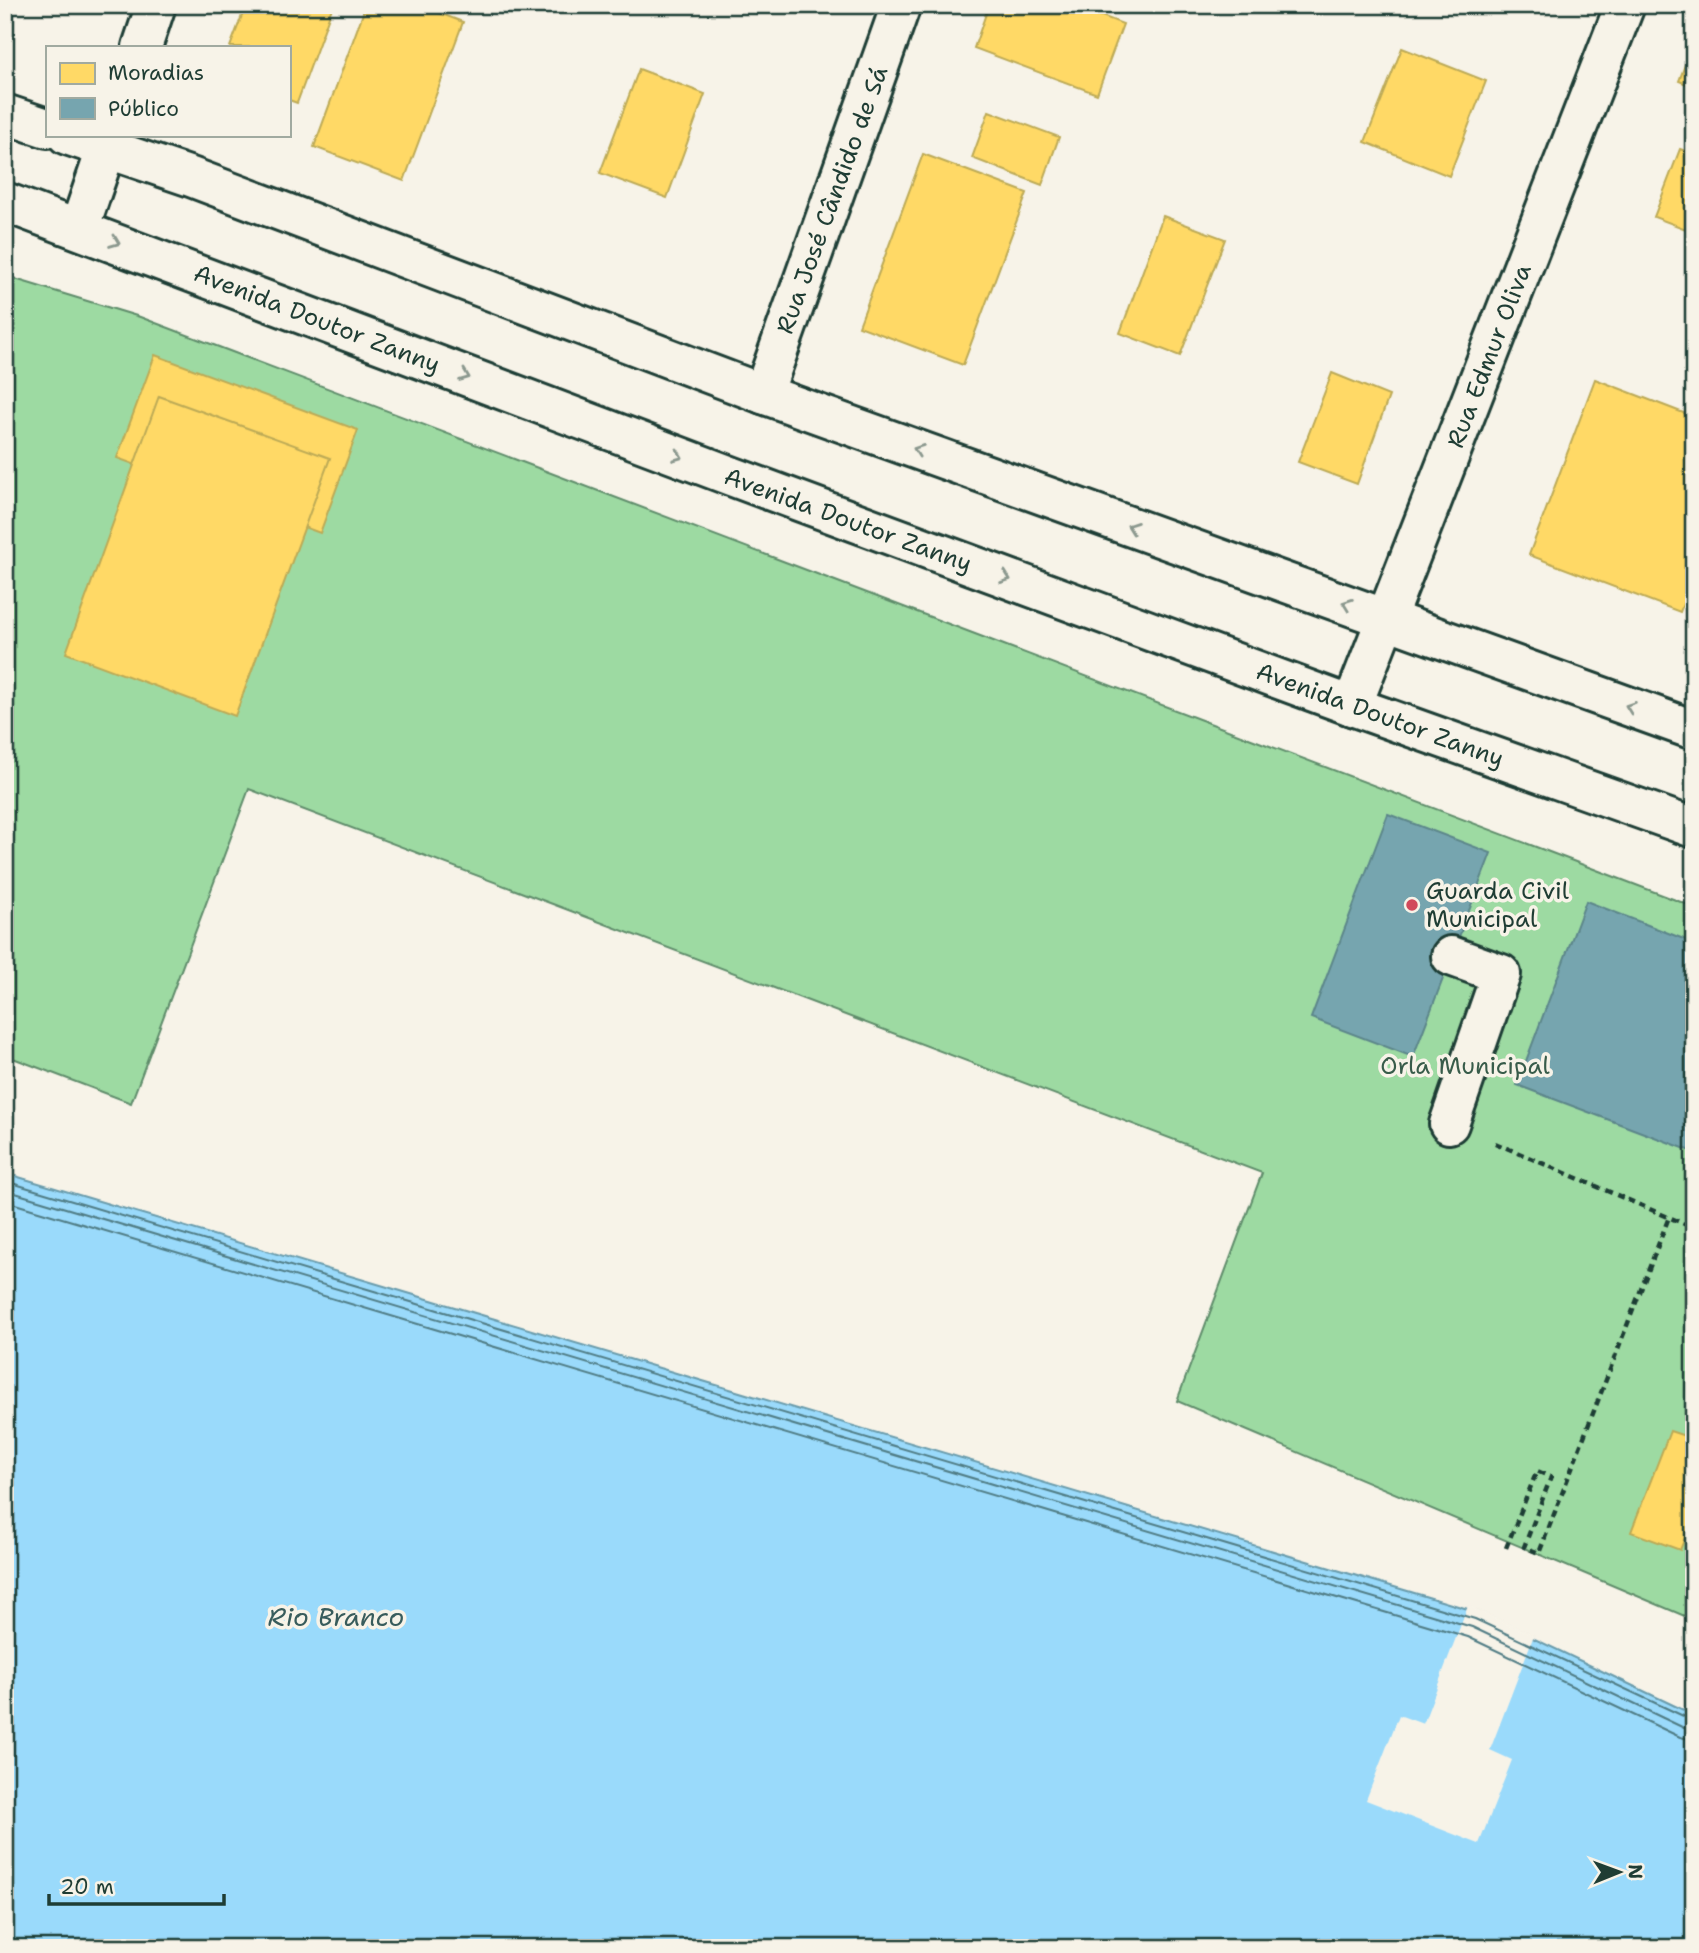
<svg xmlns="http://www.w3.org/2000/svg" width="1699" height="1953" font-family="'Shantell Sans',sans-serif">
<style>
.green{fill:#9ddaa2;stroke:#5e8c6b;stroke-width:2}
.water{fill:#9adafb;stroke:#699bab;stroke-width:2}
.pier{fill:#f7f3e8}
.homes{fill:#ffd966;stroke:#bcaa57;stroke-width:2}
.public{fill:#76a5af;stroke:#5c868a;stroke-width:2}
.lines{fill:none;stroke-linecap:round;stroke-linejoin:round}
.shore{stroke:#507c84;stroke-width:2}
.minor-casing{stroke:#1f3d34;stroke-width:44}
.path{stroke:#1f3d34;stroke-width:4.5;stroke-dasharray:7 5;stroke-linecap:butt}
.minor{stroke:#f7f3e8;stroke-width:38}
.oneway{stroke:#8b988e}
.poi-dot{fill:#d1495b;stroke:#f7f3e8;stroke-width:2.5}
.labels{text-anchor:middle;stroke-width:7;stroke-linejoin:round;paint-order:stroke}
.street-label{font-size:24px;fill:#1f3d34;stroke:#f7f3e8}
.poi-label{font-size:24px;fill:#1f3d34;stroke:#f7f3e8;text-anchor:start}
.park-label{font-size:24px;fill:#385c4a;stroke:#f7f3e8}
.water-label{font-size:26px;font-style:italic;fill:#385c5c;stroke:#f7f3e8}
</style>
<rect width="100%" height="100%" fill="#f7f3e8"/>
<filter id="ink" filterUnits="userSpaceOnUse"><feTurbulence type="fractalNoise" baseFrequency=".0143" numOctaves="2"/><feDisplacementMap in="SourceGraphic" scale="14" xChannelSelector="R" yChannelSelector="G"/><feConvolveMatrix kernelMatrix="1 2 1 2 8 2 1 2 1" color-interpolation-filters="sRGB"/></filter>
<g filter="url(#ink)">
<path class="green" d="M 5,276 L 140,317 L 1694,907 L 1694,1620 L 1177,1401 L 1262,1173 L 249,789 L 131,1103 L 5,1055 Z"/>
<path class="water" d="M 5,1173 L 1478,1612 L 1694,1715 L 1694,1948 L 5,1948 Z"/>
<path class="pier" d="M 1468,1606 L 1534,1635 L 1490,1750 L 1512,1760 L 1479,1844 L 1366,1800 L 1399,1715 L 1423,1724 Z"/>
<g class="homes">
<path d="M 246,5 L 333,5 L 297,103 L 289,100 L 289,47 L 230,47 Z"/>
<path d="M 366,5 L 418,5 L 463,22 L 404,181 L 314,147 Z"/>
<path d="M 989,5 L 1073,5 L 1123,24 L 1097,94 L 974,48 Z"/>
<path d="M 1694,41 L 1694,87 L 1679,81 Z"/>
<path d="M 1402,48 L 1486,81 L 1449,176 L 1365,142 Z"/>
<path d="M 639,69 L 705,94 L 667,198 L 600,173 Z"/>
<path d="M 989,111 L 1059,137 L 1042,185 L 972,158 Z"/>
<path d="M 1680,149 L 1694,154 L 1694,232 L 1654,217 Z"/>
<path d="M 923,154 L 1027,193 L 963,365 L 859,326 Z"/>
<path d="M 1163,216 L 1225,239 L 1180,356 L 1120,333 Z"/>
<path d="M 155,355 L 358,430 L 320,533 L 117,458 Z"/>
<path d="M 1332,373 L 1389,396 L 1357,484 L 1298,462 Z"/>
<path d="M 1595,379 L 1694,417 L 1694,576 L 1680,612 L 1529,555 Z"/>
<path d="M 159,396 L 330,458 L 235,716 L 66,653 Z"/>
<path d="M 1670,1431 L 1694,1439 L 1694,1515 L 1680,1550 L 1631,1532 Z"/>
</g>
<g class="public">
<path d="M 1388,814 L 1491,853 L 1413,1057 L 1311,1018 Z"/>
<path d="M 1586,901 L 1694,943 L 1694,1152 L 1517,1085 Z"/>
</g>
<g class="lines">
<g class="shore">
<path d="M 5,1181 L 1475,1619 L 1694,1721"/>
<path d="M 5,1190 L 1472,1627 L 1684,1728 L 1694,1729"/>
<path d="M 5,1201 L 1468,1637 L 1680,1737 L 1694,1740"/>
</g>
<defs>
<g id="minor">
<path d="M 142,47 L 156,5"/>
<path d="M 5,114 L 47,128"/>
<path d="M 67,135 L 191,177 L 763,394 L 1694,730"/>
<path d="M 5,202 L 731,476 L 1352,706 L 1694,828"/>
<path d="M 79,229 L 111,135"/>
<path d="M 763,394 L 901,5"/>
<path d="M 1352,706 L 1625,5"/>
<path d="M 1449,1124 L 1501,974 L 1451,956"/>
</g>
</defs>
<use href="#minor" class="minor-casing"/>
<g class="path">
<path d="M 1495,1143 L 1694,1228"/>
<path d="M 1506,1548 L 1537,1471 L 1551,1477 L 1524,1547 L 1539,1553 L 1669,1217"/>
</g>
<use href="#minor" class="minor"/>
</g>
<defs><path id="oneway-chevron" d="M-2-3.5L2.5 0L-2 3.5" fill="none" stroke-width="1.6" stroke-linecap="round" stroke-linejoin="round" transform="scale(1.75)"/></defs>
<g class="oneway">
<use href="#oneway-chevron" transform="translate(115 242) rotate(21)"/>
<use href="#oneway-chevron" transform="translate(465 376) rotate(21)"/>
<use href="#oneway-chevron" transform="translate(918 450) rotate(-160)"/>
<use href="#oneway-chevron" transform="translate(678 456) rotate(21)"/>
<use href="#oneway-chevron" transform="translate(1132 527) rotate(-160)"/>
<use href="#oneway-chevron" transform="translate(1006 578) rotate(20)"/>
<use href="#oneway-chevron" transform="translate(1347 604) rotate(-160)"/>
<use href="#oneway-chevron" transform="translate(1630 707) rotate(-160)"/>
</g>
</g>
<circle class="poi-dot" cx="1412" cy="905" r="7"/>
<g class="labels">
<g class="street-label">
<text transform="translate(832 200) rotate(-70)" y="8">Rua José Cândido de Sá</text>
<text transform="translate(317 319) rotate(21)" y="8">Avenida Doutor Zanny</text>
<text transform="translate(1489 356) rotate(-69)" y="8">Rua Edmur Oliva</text>
<text transform="translate(848 520) rotate(20)" y="8">Avenida Doutor Zanny</text>
<text transform="translate(1380 715) rotate(20)" y="8">Avenida Doutor Zanny</text>
</g>
<g class="poi-label">
<text x="1426" y="899">Guarda Civil<tspan x="1426" dy="28">Municipal</tspan></text>
</g>
<g class="park-label">
<text x="1465" y="1074">Orla Municipal</text>
</g>
<g class="water-label">
<text x="336" y="1626">Rio Branco</text>
</g>
</g>
<rect width="1699" height="1953" fill="none" stroke="#f7f3e8" stroke-width="28"/>
<rect x="14" y="14" width="1671" height="1925" fill="none" stroke="#1f3d34" stroke-width="2.5" filter="url(#ink)"/>
<rect x="46" y="46" width="245" height="91" fill="#f7f3e8" stroke="#a1aaa0" stroke-width="2"/>
<rect x="60" y="63" width="35" height="21" fill="#ffd966" stroke="#a1aaa0" stroke-width="2"/>
<text x="108" y="80" font-size="21" fill="#1f3d34">Moradias</text>
<rect x="60" y="98" width="35" height="21" fill="#76a5af" stroke="#a1aaa0" stroke-width="2"/>
<text x="108" y="116" font-size="21" fill="#1f3d34">Público</text>
<g transform="translate(1619 1872) rotate(89)" stroke="#f7f3e8" stroke-width="5" paint-order="stroke">
<path d="M0-5L12 26L0 18L-12 26Z" fill="#1f3d34"/>
<text y="-10" font-size="19" font-weight="bold" text-anchor="middle" fill="#1f3d34">N</text>
</g>
<path d="M49 1894v10h175v-10" fill="none" stroke="#1f3d34" stroke-width="3.5"/>
<text x="60" y="1894" font-size="21" fill="#1f3d34" stroke="#f7f3e8" stroke-width="5" paint-order="stroke">20 m</text>
</svg>
